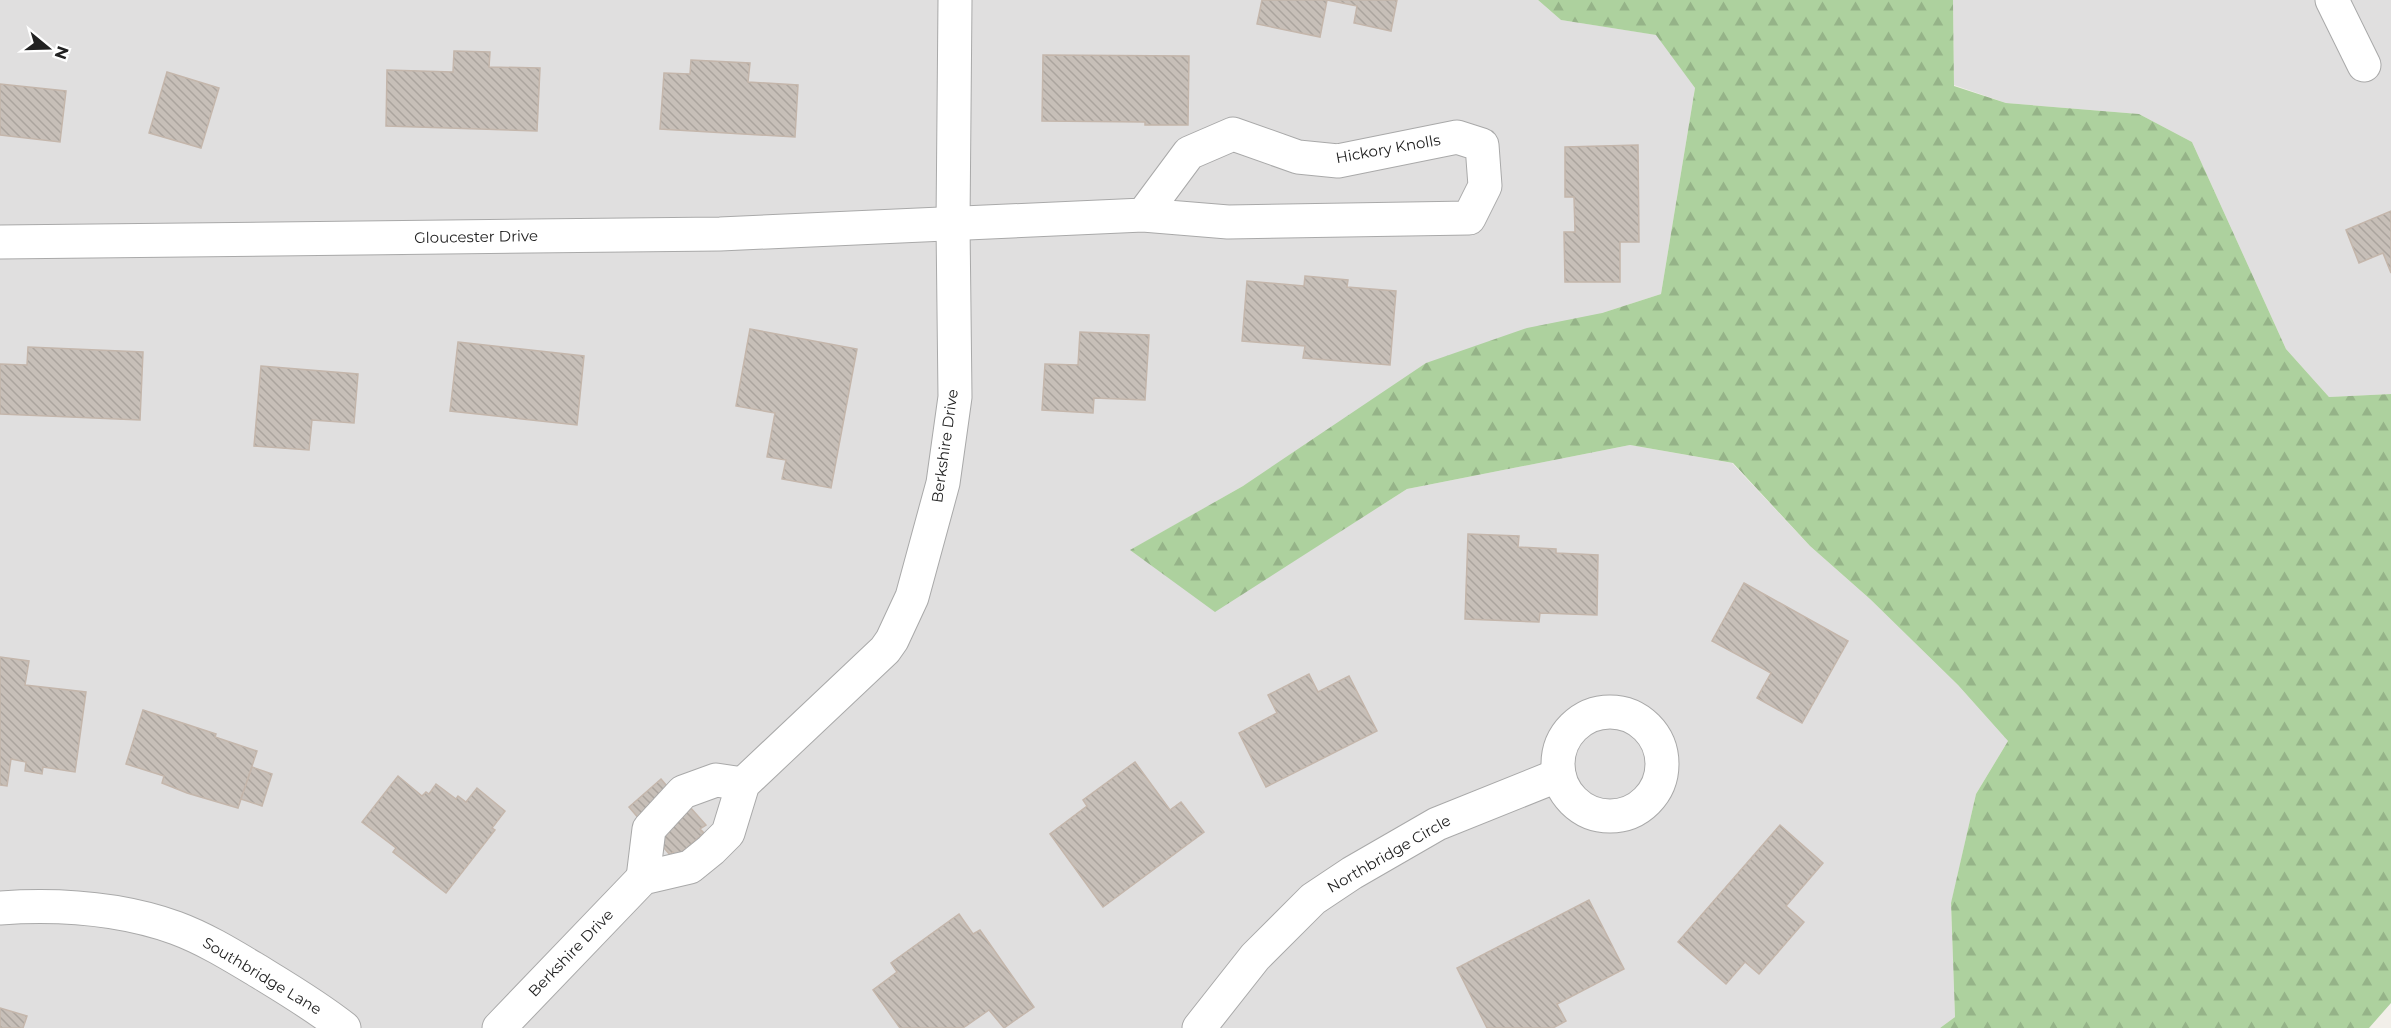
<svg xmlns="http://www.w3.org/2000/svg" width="2391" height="1028" font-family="Montserrat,sans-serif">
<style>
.residential{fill:#e0dfdf}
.forest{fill:url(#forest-firs)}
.building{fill:url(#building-back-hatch);stroke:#c4b6ab;stroke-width:1.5}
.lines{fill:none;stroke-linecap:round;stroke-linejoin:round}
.minor-casing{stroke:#a9a9a9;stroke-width:35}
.minor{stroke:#fff;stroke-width:33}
.labels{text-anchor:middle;stroke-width:4.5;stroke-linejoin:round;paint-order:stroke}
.street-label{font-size:15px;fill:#222;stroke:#fff}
</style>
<defs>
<pattern id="forest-firs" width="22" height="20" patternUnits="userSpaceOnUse" patternTransform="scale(1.5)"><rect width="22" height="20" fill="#add19e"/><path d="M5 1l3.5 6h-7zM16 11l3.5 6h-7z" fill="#95b388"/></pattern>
<pattern id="building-back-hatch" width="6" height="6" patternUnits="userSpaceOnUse" patternTransform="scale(1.5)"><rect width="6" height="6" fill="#c7bfb8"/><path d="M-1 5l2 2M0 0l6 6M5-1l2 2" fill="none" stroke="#aba49e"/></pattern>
</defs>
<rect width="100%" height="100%" fill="#f2efe9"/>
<g class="residential">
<path d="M 0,0 L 1538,0 L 1561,20 L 1657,35 L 1695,88 L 1661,294 L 1602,313 L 1243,486 L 1131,550 L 1215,611 L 1407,489 L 1630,445 L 1732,463 L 1810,546 L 1870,599 L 1958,685 L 2008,741 L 1976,794 L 1951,904 L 1955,1017 L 1940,1028 L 0,1028 Z"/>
<path d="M 1953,0 L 2391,0 L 2391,394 L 2329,397 L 2286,349 L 2192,142 L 2139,114 L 2006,103 L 1954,85 Z"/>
</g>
<path class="forest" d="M 1538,0 L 1953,0 L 1954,86 L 2006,103 L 2139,114 L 2192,142 L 2286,349 L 2329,397 L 2391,394 L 2391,1003 L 2369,1028 L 1940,1028 L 1955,1017 L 1951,903 L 1976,794 L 2008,741 L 1958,685 L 1870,599 L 1810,546 L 1733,463 L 1630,445 L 1407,489 L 1215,612 L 1130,550 L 1243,486 L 1426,363 L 1527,328 L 1602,313 L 1661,294 L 1695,88 L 1656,35 L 1561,20 Z"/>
<g class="building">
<path d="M 1262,0 L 1397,0 L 1391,31 L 1354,23 L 1357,6 L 1327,0 L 1320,37 L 1257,24 Z"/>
<path d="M 454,51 L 490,52 L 489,67 L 540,68 L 537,131 L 386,126 L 387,70 L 453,72 Z"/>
<path d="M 1043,55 L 1189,56 L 1188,125 L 1145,125 L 1145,122 L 1042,121 Z"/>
<path d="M 691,60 L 750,63 L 748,82 L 798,85 L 795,137 L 660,129 L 664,73 L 690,74 Z"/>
<path d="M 167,72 L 219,88 L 201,148 L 149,133 Z"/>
<path d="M 0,84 L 66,91 L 60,142 L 0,135 Z"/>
<path d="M 1638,145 L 1639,242 L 1620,242 L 1620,282 L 1565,282 L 1564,232 L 1575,232 L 1574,197 L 1565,197 L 1565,147 Z"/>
<path d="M 2391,211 L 2391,273 L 2383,253 L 2359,263 L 2346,230 Z"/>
<path d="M 1305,276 L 1348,280 L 1347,287 L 1396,291 L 1390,365 L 1303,358 L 1305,346 L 1242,341 L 1247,281 L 1304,286 Z"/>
<path d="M 750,329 L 857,349 L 831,488 L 782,479 L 786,460 L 767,457 L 775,413 L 736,406 Z"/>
<path d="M 1080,332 L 1149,335 L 1145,400 L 1094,398 L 1093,413 L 1042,410 L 1045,364 L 1078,365 Z"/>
<path d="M 458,342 L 584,356 L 577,425 L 450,411 Z"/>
<path d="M 28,347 L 143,352 L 140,420 L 0,414 L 0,364 L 27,365 Z"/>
<path d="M 261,366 L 358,374 L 354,423 L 312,420 L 309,450 L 254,446 Z"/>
<path d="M 1468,534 L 1519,536 L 1518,547 L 1556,549 L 1556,553 L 1598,555 L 1597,615 L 1540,613 L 1539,622 L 1465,619 Z"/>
<path d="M 1744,583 L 1848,641 L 1802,723 L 1757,698 L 1771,673 L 1712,641 Z"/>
<path d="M 0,657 L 29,661 L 25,685 L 86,692 L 75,772 L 43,767 L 42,774 L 25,771 L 26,762 L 11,759 L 7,786 L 0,785 Z"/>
<path d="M 1309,674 L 1318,692 L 1349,676 L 1377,731 L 1266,787 L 1239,733 L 1277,713 L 1268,695 Z"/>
<path d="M 143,710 L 216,734 L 215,737 L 257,751 L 238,808 L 187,793 L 162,783 L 164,776 L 126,764 Z"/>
<path d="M 1135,762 L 1170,810 L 1181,802 L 1204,832 L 1103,907 L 1050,834 L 1087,806 L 1083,800 Z"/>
<path d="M 252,767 L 272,774 L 262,806 L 241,799 Z"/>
<path d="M 398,776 L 422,796 L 426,792 L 429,794 L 436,784 L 456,799 L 458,796 L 466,802 L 477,788 L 505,811 L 492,828 L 495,830 L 446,893 L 393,852 L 396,848 L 362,822 Z"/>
<path d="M 661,779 L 687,810 L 690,807 L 706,825 L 700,829 L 704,833 L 677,856 L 673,852 L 670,855 L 629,807 Z"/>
<path d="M 1780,825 L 1823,863 L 1786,906 L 1804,922 L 1759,974 L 1745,962 L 1726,984 L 1678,942 Z"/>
<path d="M 1589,900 L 1624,969 L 1557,1004 L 1566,1021 L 1553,1028 L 1487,1028 L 1457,968 Z"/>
<path d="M 959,914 L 973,934 L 980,930 L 1034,1007 L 1004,1028 L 989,1010 L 963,1028 L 900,1028 L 873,990 L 897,972 L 891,963 Z"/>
<path d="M 0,1008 L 27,1016 L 23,1028 L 0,1028 Z"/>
</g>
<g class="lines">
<defs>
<g id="minor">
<path d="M 2332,0 L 2364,65"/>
<path d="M 0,242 L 720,234 L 1143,215 L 1228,222 L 1469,218 L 1485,186 L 1482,145 L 1457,137 L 1338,161 L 1298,157 L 1233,134 L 1189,153 L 1143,215"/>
<circle cx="1610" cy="764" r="52"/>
<path d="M 643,878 L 649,829 L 683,792 L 716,780 L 743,784"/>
<path d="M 0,908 C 58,904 120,908 176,928 C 203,938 228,953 253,968 C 284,987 315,1005 344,1028"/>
<path d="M 499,1028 L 643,878 L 690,867 L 711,850 L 728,833 L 743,784 L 885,650 L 892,640 L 912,597 L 943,483 L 955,397 L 953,224 L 955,0"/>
<path d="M 1199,1028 L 1255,957 L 1313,899 L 1352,873 L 1437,824 L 1559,775"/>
</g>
</defs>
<use href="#minor" class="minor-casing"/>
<use href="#minor" class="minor"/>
</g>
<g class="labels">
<g class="street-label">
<text transform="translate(1388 149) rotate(-10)" y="5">Hickory Knolls</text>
<text transform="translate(476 237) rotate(-1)" y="5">Gloucester Drive</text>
<text transform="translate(945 446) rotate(-82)" y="5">Berkshire Drive</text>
<text transform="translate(1389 854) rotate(-30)" y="5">Northbridge Circle</text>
<text transform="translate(571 953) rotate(-46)" y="5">Berkshire Drive</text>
<text transform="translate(262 976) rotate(31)" y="5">Southbridge Lane</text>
</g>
</g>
<g transform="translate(48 48) rotate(109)" stroke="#ffffff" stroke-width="4.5" paint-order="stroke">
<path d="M0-4.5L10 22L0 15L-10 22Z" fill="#222222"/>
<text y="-9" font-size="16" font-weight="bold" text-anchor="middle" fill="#222222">N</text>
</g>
</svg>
